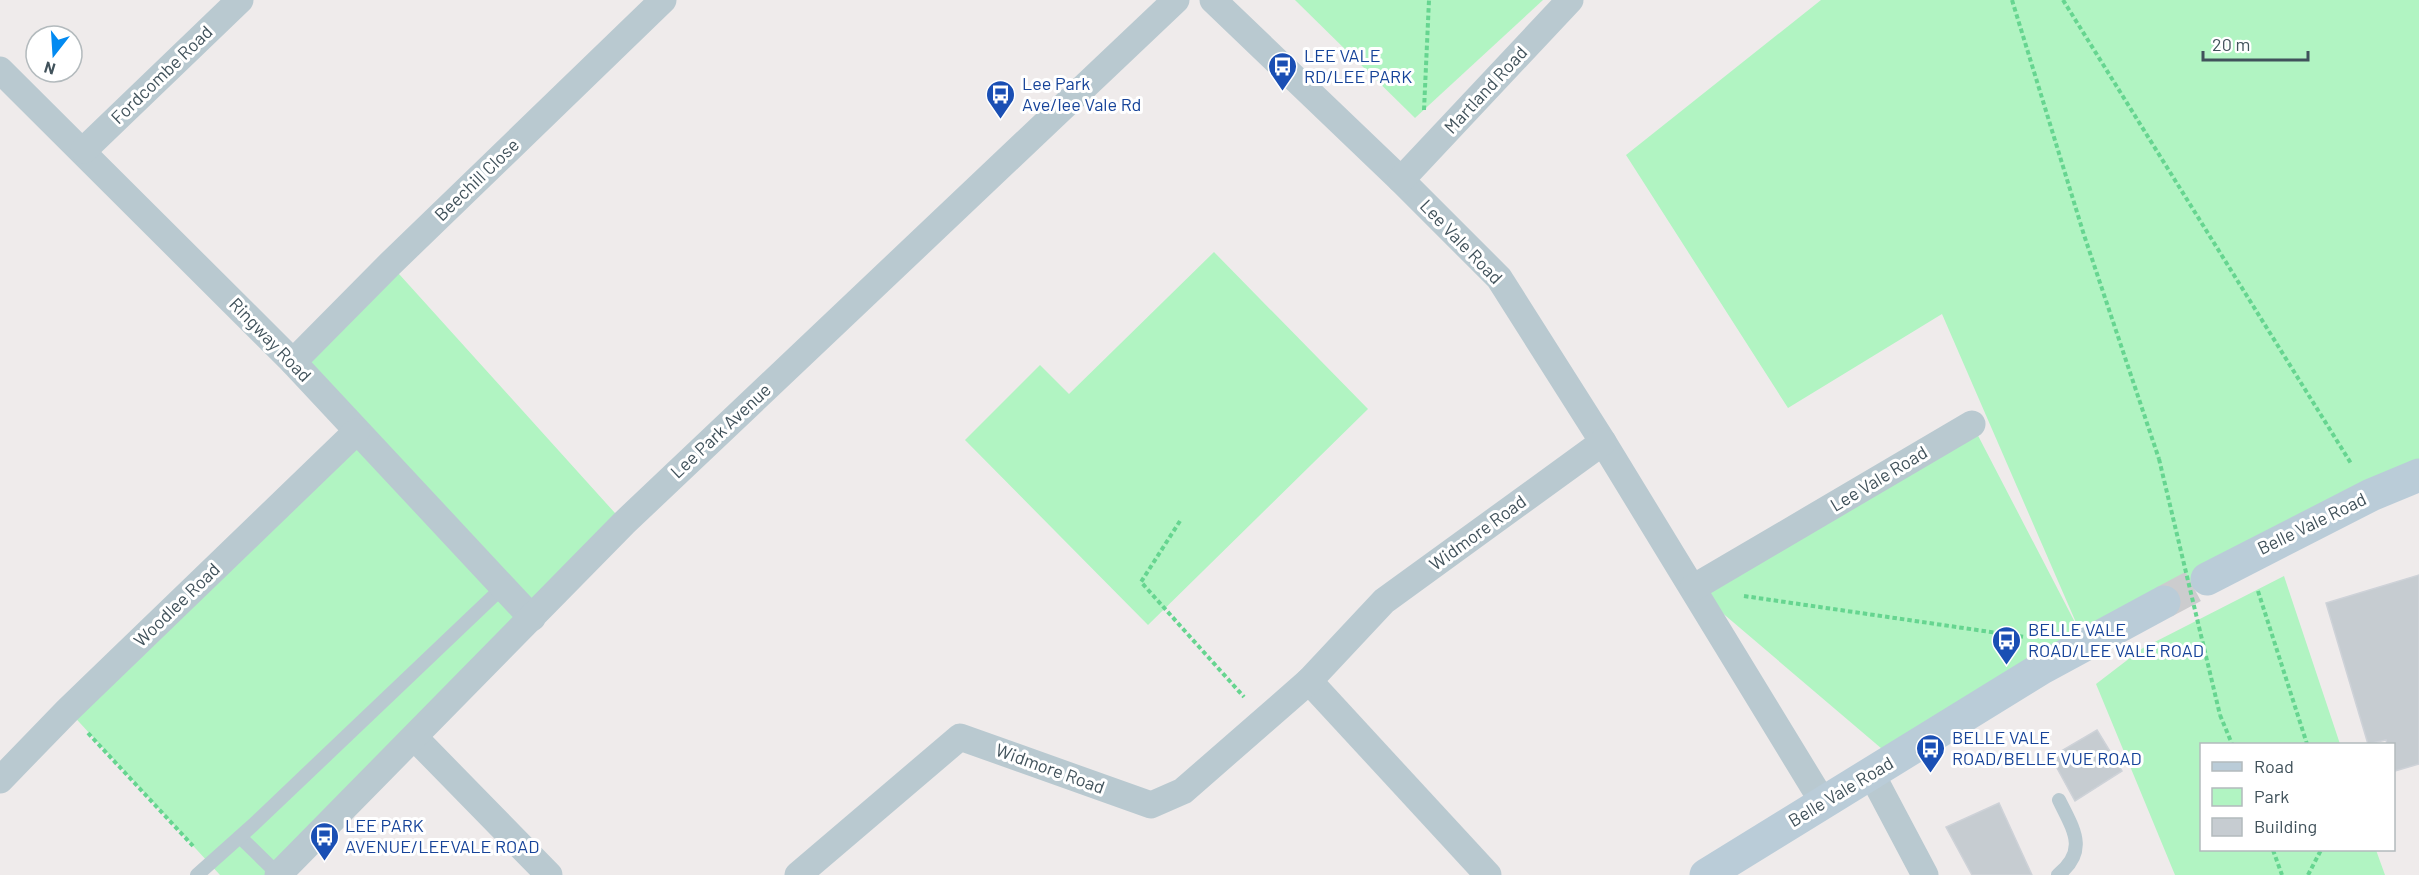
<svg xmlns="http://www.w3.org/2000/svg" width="2419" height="875" font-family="Barlow,sans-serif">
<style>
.green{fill:#b1f4c2}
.building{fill:#c6ccd1;stroke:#ced2d8;stroke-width:1.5}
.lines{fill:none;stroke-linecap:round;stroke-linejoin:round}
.secondary-tunnel{stroke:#ccccce;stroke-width:33;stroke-dasharray:33 16;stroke-linecap:butt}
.path{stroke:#66d590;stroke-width:4;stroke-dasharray:4.5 3;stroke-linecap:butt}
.lane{stroke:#b9c9d0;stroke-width:14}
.street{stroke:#b9c9d0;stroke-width:27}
.secondary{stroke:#baccd8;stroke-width:33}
.path-bridge{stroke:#66d590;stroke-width:4;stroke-dasharray:4.5 3;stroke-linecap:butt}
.labels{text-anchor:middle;stroke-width:6;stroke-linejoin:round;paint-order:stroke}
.transit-label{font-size:18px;fill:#164399;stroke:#fff;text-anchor:start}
.street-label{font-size:18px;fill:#41525b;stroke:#fff}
</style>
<rect width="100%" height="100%" fill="#efebeb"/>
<g class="green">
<path d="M 1295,0 L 1543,0 L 1415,118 Z"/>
<path d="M 1821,0 L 2419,0 L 2419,477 L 2371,495 L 2087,646 L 1895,760 L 1693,588 L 1972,424 L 2081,634 L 1942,314 L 1788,408 L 1626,155 Z"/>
<path d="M 1214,252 L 1368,409 L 1148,625 L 965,440 L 1040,365 L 1069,394 Z"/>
<path d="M 390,264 L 624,523 L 278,875 L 220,875 L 68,710 L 356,432 L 293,362 Z"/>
<path d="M 2284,576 L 2340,744 L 2202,744 L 2202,850 L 2376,850 L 2385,875 L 2175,875 L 2096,684 L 2143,648 Z"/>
</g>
<g class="building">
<path d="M 2419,575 L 2419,764 L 2395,771 L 2394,744 L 2387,744 L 2386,740 L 2368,744 L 2326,603 Z"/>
<path d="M 2097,730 L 2122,771 L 2075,801 L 2051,757 Z"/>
<path d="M 1999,803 L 2032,875 L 1972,875 L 1946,827 Z"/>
</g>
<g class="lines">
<path class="secondary-tunnel" d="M 2164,602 L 2207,579"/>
<g class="path">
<path d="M 2012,0 L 2084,235 L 2159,459"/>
<path d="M 2063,0 L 2352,465"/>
<path d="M 1424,110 L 1429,0"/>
<path d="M 1180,521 L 1141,582 L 1244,697"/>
<path d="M 2258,591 L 2307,744"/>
<path d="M 1744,596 L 2025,637"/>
<path d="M 2220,715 L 2232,744"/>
<path d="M 88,733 L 193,846"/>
<path d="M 2273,850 L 2282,875"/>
<path d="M 2308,875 L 2321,850"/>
</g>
<g class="lane">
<path d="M 240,837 L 279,875"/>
<path d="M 197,875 L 253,825 L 503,587"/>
<path d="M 2058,875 C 2089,850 2073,829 2059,800"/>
</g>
<g class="street">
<path d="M 1213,0 L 1401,180 L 1499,278 L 1603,442 L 1824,804"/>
<path d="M 0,70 L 293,362 L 532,618"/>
<path d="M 84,150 L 240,0"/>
<path d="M 1401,180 L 1570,0"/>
<path d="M 293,362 L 390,264 L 663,0"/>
<path d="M 1693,588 L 1972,424"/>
<path d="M 1309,681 L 1488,875"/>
<path d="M 415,738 L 549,875"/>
<path d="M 1871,773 L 1925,875"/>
<path d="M 0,780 L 68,710 L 356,432"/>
<path d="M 278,875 L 624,523 L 1176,0"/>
<path d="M 798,875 L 960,737 L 1151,805 L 1183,791 L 1309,681 L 1384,601 L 1603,442"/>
</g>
<g class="secondary">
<path d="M 2207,579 L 2371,495 L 2419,475"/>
<path d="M 1706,875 L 2042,668 L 2164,602"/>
</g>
<path class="path-bridge" d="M 2159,459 L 2220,715"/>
</g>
<defs>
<symbol id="bus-pin" viewBox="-11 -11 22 30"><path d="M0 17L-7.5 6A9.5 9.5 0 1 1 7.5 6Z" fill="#1a4fb4" stroke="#fff"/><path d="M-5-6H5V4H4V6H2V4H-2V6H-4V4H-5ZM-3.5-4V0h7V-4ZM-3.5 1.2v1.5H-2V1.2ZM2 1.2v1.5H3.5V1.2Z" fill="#fff"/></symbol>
</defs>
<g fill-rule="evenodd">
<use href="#bus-pin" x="1266" y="50" width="33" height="45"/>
<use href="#bus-pin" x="984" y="78" width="33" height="45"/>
<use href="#bus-pin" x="1990" y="624" width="33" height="45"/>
<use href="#bus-pin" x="1914" y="732" width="33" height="45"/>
<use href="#bus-pin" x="308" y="820" width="33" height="45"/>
</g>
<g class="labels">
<g class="transit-label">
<text x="1304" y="62">LEE VALE<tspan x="1304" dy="21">RD/LEE PARK</tspan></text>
<text x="1022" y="90">Lee Park<tspan x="1022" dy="21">Ave/lee Vale Rd</tspan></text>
<text x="2028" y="636">BELLE VALE<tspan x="2028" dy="21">ROAD/LEE VALE ROAD</tspan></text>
<text x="1952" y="744">BELLE VALE<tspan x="1952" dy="21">ROAD/BELLE VUE ROAD</tspan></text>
<text x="345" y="832">LEE PARK<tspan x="345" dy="21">AVENUE/LEEVALE ROAD</tspan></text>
</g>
<g class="street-label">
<text transform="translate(162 75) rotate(-44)" y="6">Fordcombe Road</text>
<text transform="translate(1486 90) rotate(-47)" y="6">Martland Road</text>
<text transform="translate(477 180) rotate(-44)" y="6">Beechill Close</text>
<text transform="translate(1461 242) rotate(46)" y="6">Lee Vale Road</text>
<text transform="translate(270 340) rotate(46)" y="6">Ringway Road</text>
<text transform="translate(721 431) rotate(-43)" y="6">Lee Park Avenue</text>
<text transform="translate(1879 479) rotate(-31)" y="6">Lee Vale Road</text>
<text transform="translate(2312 524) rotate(-26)" y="6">Belle Vale Road</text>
<text transform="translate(1478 533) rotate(-36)" y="6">Widmore Road</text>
<text transform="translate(177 605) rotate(-44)" y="6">Woodlee Road</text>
<text transform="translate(1050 769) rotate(20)" y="6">Widmore Road</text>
<text transform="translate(1841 792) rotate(-31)" y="6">Belle Vale Road</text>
</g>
</g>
<rect x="2200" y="743" width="195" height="108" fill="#ffffff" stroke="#b3babd" stroke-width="1.5"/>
<rect x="2212" y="762" width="30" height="9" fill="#baccd8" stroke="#b3babd" stroke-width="1.5"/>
<text x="2254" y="773" font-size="18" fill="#41525b">Road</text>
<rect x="2212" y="788" width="30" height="18" fill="#b1f4c2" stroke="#b3babd" stroke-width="1.5"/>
<text x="2254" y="803" font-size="18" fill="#41525b">Park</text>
<rect x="2212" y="818" width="30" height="18" fill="#c6ccd1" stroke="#b3babd" stroke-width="1.5"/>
<text x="2254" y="833" font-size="18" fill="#41525b">Building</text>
<g transform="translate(54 54) rotate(197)"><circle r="28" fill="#ffffff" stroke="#b3babd" stroke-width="1.5"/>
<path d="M0-4.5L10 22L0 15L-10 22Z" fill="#028af1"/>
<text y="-9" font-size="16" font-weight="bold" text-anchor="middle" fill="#41525b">N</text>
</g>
<path d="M2203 51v9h105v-9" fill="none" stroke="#41525b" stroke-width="3"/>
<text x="2212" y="51" font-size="18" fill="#41525b" stroke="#ffffff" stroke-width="4.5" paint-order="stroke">20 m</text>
</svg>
